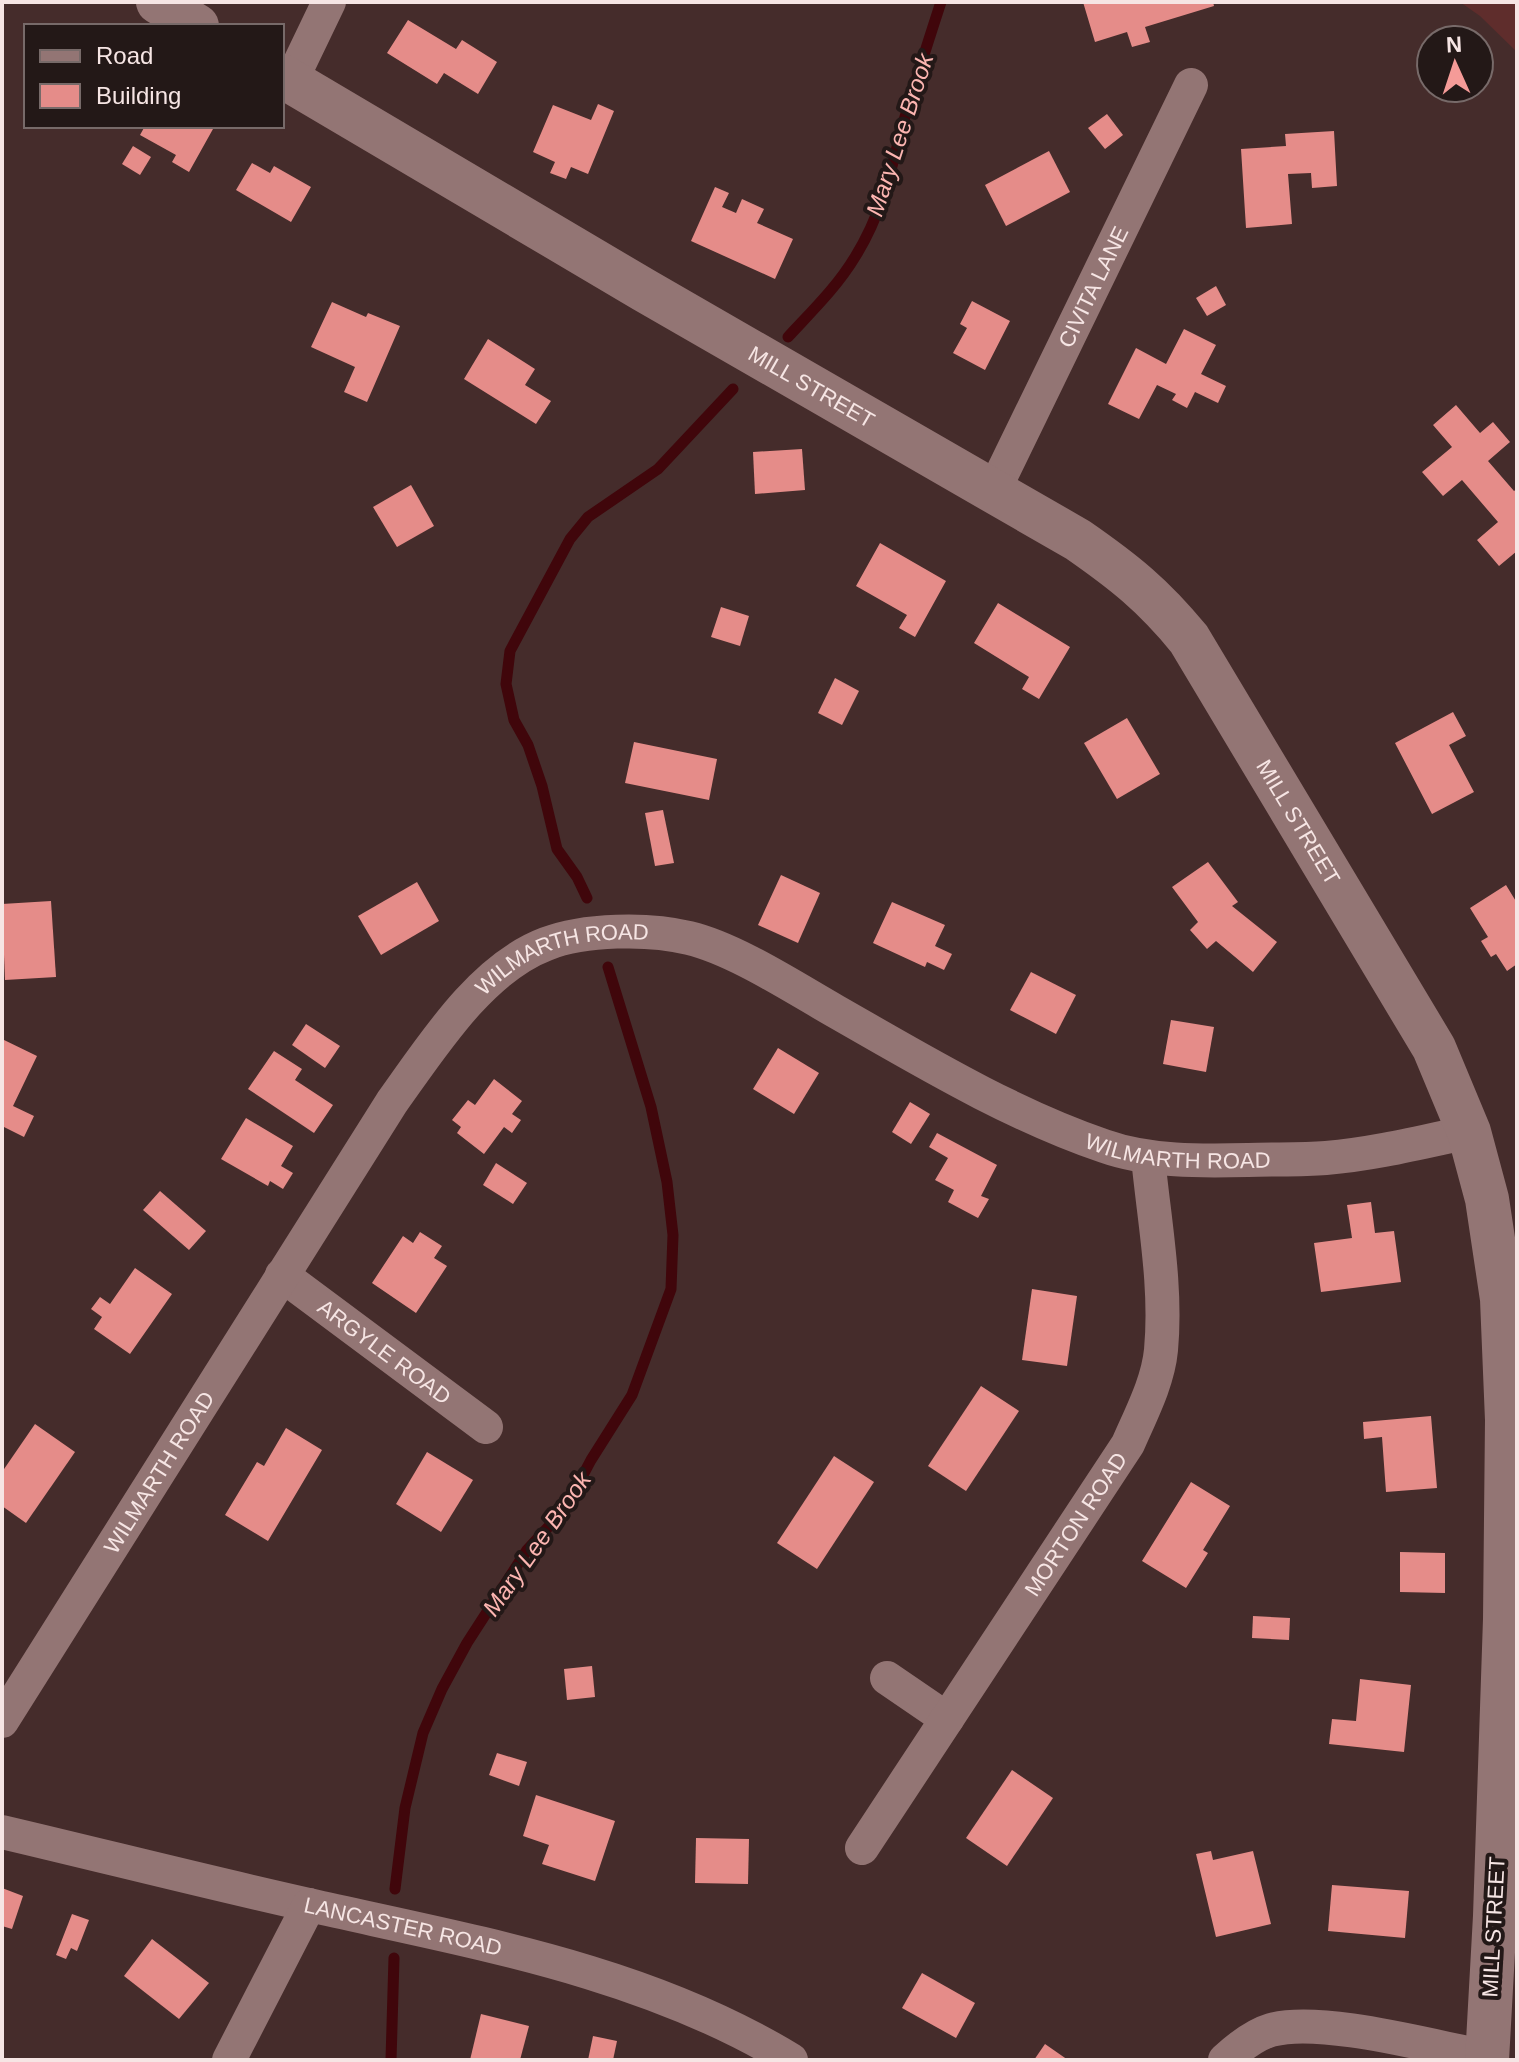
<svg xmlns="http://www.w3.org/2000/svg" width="1519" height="2062" font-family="Helvetica,sans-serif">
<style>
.green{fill:#5f2d2c}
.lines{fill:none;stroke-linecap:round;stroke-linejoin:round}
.stream{stroke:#40060b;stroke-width:11}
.building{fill:#e58c89}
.street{stroke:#937574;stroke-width:34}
.secondary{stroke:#937574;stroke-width:44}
.labels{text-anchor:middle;stroke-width:8;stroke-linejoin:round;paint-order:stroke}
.street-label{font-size:22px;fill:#f6e5e4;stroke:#231817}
.water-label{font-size:24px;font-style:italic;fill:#fcb5b1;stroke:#231817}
</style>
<rect width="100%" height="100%" fill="#452c2b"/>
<path class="green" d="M 1460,2 L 1517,2 L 1517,52 L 1480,16 Z"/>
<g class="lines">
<g class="stream">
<path d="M 788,337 C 811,312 837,287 855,257 C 880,217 890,176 901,131 C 913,88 927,45 941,2"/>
<path d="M 587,898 L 577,877 L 557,849 L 542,786 L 528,745 L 514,720 L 506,684 L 510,651 L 570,539 L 588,517 L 658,469 L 733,389"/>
<path d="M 395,1889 L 405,1808 L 423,1733 L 442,1689 L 467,1643 L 527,1550 L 565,1509 L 591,1460 L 632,1395 L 671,1289 L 673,1235 L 667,1182 L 651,1107 L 608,967"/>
<path d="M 391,2060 L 394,1958"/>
</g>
</g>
<g class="building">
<path d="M 1083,2 L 1213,2 L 1214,6 L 1145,27 L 1150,42 L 1132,47 L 1127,32 L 1095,42 Z"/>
<path d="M 408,20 L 456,49 L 462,40 L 497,62 L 478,94 L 444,73 L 437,84 L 387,53 Z"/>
<path d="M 598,104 L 614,111 L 588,174 L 571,167 L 566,179 L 550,173 L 555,162 L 533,152 L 553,105 L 591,120 Z"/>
<path d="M 1107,114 L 1123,135 L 1105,149 L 1088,128 Z"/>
<path d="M 145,126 L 208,126 L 213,129 L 189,172 L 172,162 L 176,155 L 140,135 Z"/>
<path d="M 1334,131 L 1337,186 L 1312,188 L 1311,173 L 1288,174 L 1292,224 L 1246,228 L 1241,149 L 1286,146 L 1285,134 Z"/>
<path d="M 133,146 L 151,157 L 140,175 L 122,164 Z"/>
<path d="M 1049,151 L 1070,192 L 1006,226 L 985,185 Z"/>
<path d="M 252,163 L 270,173 L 274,166 L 311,187 L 291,222 L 236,190 Z"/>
<path d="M 715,187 L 729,193 L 722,207 L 736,213 L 742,199 L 764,209 L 757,223 L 793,239 L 775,279 L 691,241 Z"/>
<path d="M 1216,286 L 1226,305 L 1207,316 L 1196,298 Z"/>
<path d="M 972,301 L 1010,321 L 985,370 L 953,353 L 967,328 L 960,324 Z"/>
<path d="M 332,302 L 366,317 L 368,313 L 400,326 L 367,402 L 344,392 L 355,367 L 311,347 Z"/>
<path d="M 1184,329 L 1216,345 L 1201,374 L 1226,386 L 1218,403 L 1195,392 L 1187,408 L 1172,400 L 1176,394 L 1157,385 L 1139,419 L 1108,404 L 1136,348 L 1166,364 Z"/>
<path d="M 488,339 L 535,369 L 525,385 L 551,401 L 536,424 L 464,379 Z"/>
<path d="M 1456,405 L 1480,433 L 1493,422 L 1510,442 L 1488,461 L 1514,491 L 1517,489 L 1517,551 L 1499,566 L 1477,540 L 1498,522 L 1462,480 L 1443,496 L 1422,472 L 1452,447 L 1433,425 Z"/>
<path d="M 802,449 L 805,490 L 755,494 L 753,452 Z"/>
<path d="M 411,485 L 434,526 L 397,547 L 373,507 Z"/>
<path d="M 880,543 L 946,581 L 915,637 L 899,628 L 907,615 L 856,586 Z"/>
<path d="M 998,603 L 1070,647 L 1039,699 L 1022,689 L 1029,677 L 974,643 Z"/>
<path d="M 721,607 L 749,616 L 740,646 L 711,637 Z"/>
<path d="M 835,678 L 859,691 L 842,725 L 818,713 Z"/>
<path d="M 1453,712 L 1466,736 L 1449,745 L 1474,792 L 1432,814 L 1395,743 Z"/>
<path d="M 1127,718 L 1160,774 L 1117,799 L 1084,743 Z"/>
<path d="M 634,742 L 717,759 L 709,800 L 625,783 Z"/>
<path d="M 663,810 L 674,863 L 655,866 L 645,813 Z"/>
<path d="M 1208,862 L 1238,902 L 1232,906 L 1277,942 L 1253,972 L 1216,941 L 1207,949 L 1190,930 L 1198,922 L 1172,887 Z"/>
<path d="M 781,875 L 820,893 L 798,943 L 758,925 Z"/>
<path d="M 417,882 L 439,921 L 381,955 L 358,916 Z"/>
<path d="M 1506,885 L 1517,903 L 1517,964 L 1507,971 L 1496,954 L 1491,957 L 1481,941 L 1488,937 L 1470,908 Z"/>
<path d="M 51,901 L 56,977 L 5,980 L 2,904 Z"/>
<path d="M 892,902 L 945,925 L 935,946 L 952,954 L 944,970 L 927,962 L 925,967 L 873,943 Z"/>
<path d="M 1031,972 L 1076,995 L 1056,1034 L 1010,1010 Z"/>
<path d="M 1171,1020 L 1214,1027 L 1206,1072 L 1163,1064 Z"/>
<path d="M 306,1024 L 340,1046 L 325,1068 L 292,1045 Z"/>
<path d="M 2,1039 L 37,1056 L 13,1106 L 34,1116 L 24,1137 L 2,1126 Z"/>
<path d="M 778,1048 L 819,1073 L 794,1114 L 753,1089 Z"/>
<path d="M 274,1051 L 302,1069 L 295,1080 L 333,1105 L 314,1133 L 248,1089 Z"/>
<path d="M 494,1079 L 522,1101 L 512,1114 L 521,1120 L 512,1133 L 504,1127 L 484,1154 L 457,1133 L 461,1127 L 452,1120 L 468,1100 L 475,1105 Z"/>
<path d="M 910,1102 L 930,1114 L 911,1144 L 892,1132 Z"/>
<path d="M 246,1118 L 293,1146 L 281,1166 L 293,1173 L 283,1189 L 270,1181 L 268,1186 L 221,1159 Z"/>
<path d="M 937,1133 L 997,1165 L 981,1196 L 989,1199 L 978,1218 L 948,1202 L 954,1190 L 935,1180 L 948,1158 L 929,1147 Z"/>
<path d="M 496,1163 L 527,1183 L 513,1204 L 483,1185 Z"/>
<path d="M 160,1191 L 206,1231 L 189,1250 L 143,1210 Z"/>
<path d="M 1371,1202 L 1375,1233 L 1394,1231 L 1401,1282 L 1321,1292 L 1314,1243 L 1352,1238 L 1347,1205 Z"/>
<path d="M 420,1232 L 442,1246 L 434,1258 L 447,1266 L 416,1313 L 372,1283 L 403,1236 L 413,1243 Z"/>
<path d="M 135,1268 L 172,1294 L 130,1354 L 94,1329 L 102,1317 L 91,1309 L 100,1297 L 110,1304 Z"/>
<path d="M 1032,1289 L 1077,1296 L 1067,1366 L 1022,1360 Z"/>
<path d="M 981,1386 L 1019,1411 L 966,1491 L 928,1466 Z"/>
<path d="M 1431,1416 L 1437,1488 L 1386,1492 L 1382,1437 L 1364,1439 L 1363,1422 Z"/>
<path d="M 35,1424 L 75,1452 L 26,1523 L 2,1506 L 2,1472 Z"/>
<path d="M 286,1428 L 322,1450 L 268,1541 L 225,1515 L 257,1462 L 264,1466 Z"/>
<path d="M 427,1452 L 473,1480 L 441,1532 L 396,1504 Z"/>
<path d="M 834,1456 L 874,1482 L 817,1569 L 777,1543 Z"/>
<path d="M 1191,1482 L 1230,1506 L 1203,1550 L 1208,1553 L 1186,1588 L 1142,1561 Z"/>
<path d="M 1400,1552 L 1445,1553 L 1445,1593 L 1400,1592 Z"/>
<path d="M 1253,1616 L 1290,1618 L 1289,1640 L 1252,1638 Z"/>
<path d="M 592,1666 L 595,1697 L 567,1700 L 564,1669 Z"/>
<path d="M 1360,1679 L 1411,1685 L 1404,1752 L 1329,1744 L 1332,1719 L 1356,1721 Z"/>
<path d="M 497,1753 L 527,1762 L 519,1786 L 489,1775 Z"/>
<path d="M 1012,1770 L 1053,1798 L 1007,1866 L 966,1838 Z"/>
<path d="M 536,1795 L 615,1821 L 595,1881 L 542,1864 L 549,1845 L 523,1836 Z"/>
<path d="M 696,1838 L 749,1839 L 748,1884 L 695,1883 Z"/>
<path d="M 1211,1851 L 1213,1860 L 1253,1851 L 1271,1924 L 1216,1937 L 1196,1854 Z"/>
<path d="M 1332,1885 L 1409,1891 L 1405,1938 L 1328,1931 Z"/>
<path d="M 2,1888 L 23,1896 L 12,1929 L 2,1926 Z"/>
<path d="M 72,1914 L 89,1920 L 77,1951 L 71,1948 L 66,1959 L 56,1955 Z"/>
<path d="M 152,1939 L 209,1983 L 179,2019 L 124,1976 Z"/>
<path d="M 922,1973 L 975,2003 L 956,2038 L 902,2008 Z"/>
<path d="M 481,2014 L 529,2026 L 520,2060 L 470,2060 Z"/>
<path d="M 593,2036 L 617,2041 L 613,2060 L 588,2060 Z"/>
<path d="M 1045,2044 L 1068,2060 L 1034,2060 Z"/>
</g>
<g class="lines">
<g class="street">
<path d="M 291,81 L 329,2"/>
<path id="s1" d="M 994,490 L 1191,85"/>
<path id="s2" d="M 282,1275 L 486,1427"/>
<path d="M 887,1678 L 947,1719"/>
<path id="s3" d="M 2,1721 L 392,1102 C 431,1048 480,969 546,944 C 584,929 649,928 689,938 C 735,949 793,987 835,1011 C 921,1060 1010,1114 1104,1146 C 1149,1162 1201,1161 1248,1160 C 1274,1159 1300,1160 1326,1158 C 1374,1154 1422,1142 1469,1132"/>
<path id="s4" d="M 2,1832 C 104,1856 206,1882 309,1905 C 473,1942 646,1971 791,2060"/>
<path id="s5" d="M 862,1848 L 1128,1444 C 1141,1414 1158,1382 1161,1350 C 1167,1286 1154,1220 1148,1157"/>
<path d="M 229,2060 L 309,1905"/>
<path d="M 1225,2060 C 1238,2048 1254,2035 1271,2030 C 1321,2016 1433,2047 1487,2057"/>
</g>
<g class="secondary">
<path d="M 158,2 L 197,26"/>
<path id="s6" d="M 282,76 L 644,290 L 1078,540 C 1124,572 1153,595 1189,639 L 1434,1048 L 1469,1132 L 1487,1199 L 1502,1299 L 1507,1420 L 1505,1619 L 1495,1916 L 1487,2060"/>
</g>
</g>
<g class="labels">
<g class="street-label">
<text dy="8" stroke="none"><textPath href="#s1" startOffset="226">CIVITA LANE</textPath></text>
<text dy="8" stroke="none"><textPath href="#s6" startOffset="614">MILL STREET</textPath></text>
<text dy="8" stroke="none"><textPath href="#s6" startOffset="1284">MILL STREET</textPath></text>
<text dy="8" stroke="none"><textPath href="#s3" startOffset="966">WILMARTH ROAD</textPath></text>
<text dy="8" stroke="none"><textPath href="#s3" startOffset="1640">WILMARTH ROAD</textPath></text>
<text dy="8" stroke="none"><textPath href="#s2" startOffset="128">ARGYLE ROAD</textPath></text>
<text dy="8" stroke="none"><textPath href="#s3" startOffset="294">WILMARTH ROAD</textPath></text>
<text dy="8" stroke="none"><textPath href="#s5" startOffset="388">MORTON ROAD</textPath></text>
<text dy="8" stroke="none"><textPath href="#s4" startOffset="412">LANCASTER ROAD</textPath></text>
<text transform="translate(1493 1927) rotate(-87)" y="8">MILL STREET</text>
</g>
<g class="water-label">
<text transform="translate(900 135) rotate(-72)" y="8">Mary Lee Brook</text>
<text transform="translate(537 1544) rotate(-55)" y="8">Mary Lee Brook</text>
</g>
</g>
<rect width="1519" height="2062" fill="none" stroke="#f6e5e4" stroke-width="8"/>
<rect x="24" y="24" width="260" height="104" fill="#231817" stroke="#776a69" stroke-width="2"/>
<rect x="40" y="50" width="40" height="12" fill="#937574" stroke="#776a69" stroke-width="2"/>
<text x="96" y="64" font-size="24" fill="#f6e5e4">Road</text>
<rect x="40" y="84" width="40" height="24" fill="#e58c89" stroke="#776a69" stroke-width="2"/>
<text x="96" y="104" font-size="24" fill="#f6e5e4">Building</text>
<g transform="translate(1455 64) rotate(357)"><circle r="38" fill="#231817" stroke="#776a69" stroke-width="2"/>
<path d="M0-6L14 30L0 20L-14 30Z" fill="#f59b98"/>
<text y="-12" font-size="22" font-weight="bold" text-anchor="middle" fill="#f6e5e4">N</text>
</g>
</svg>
